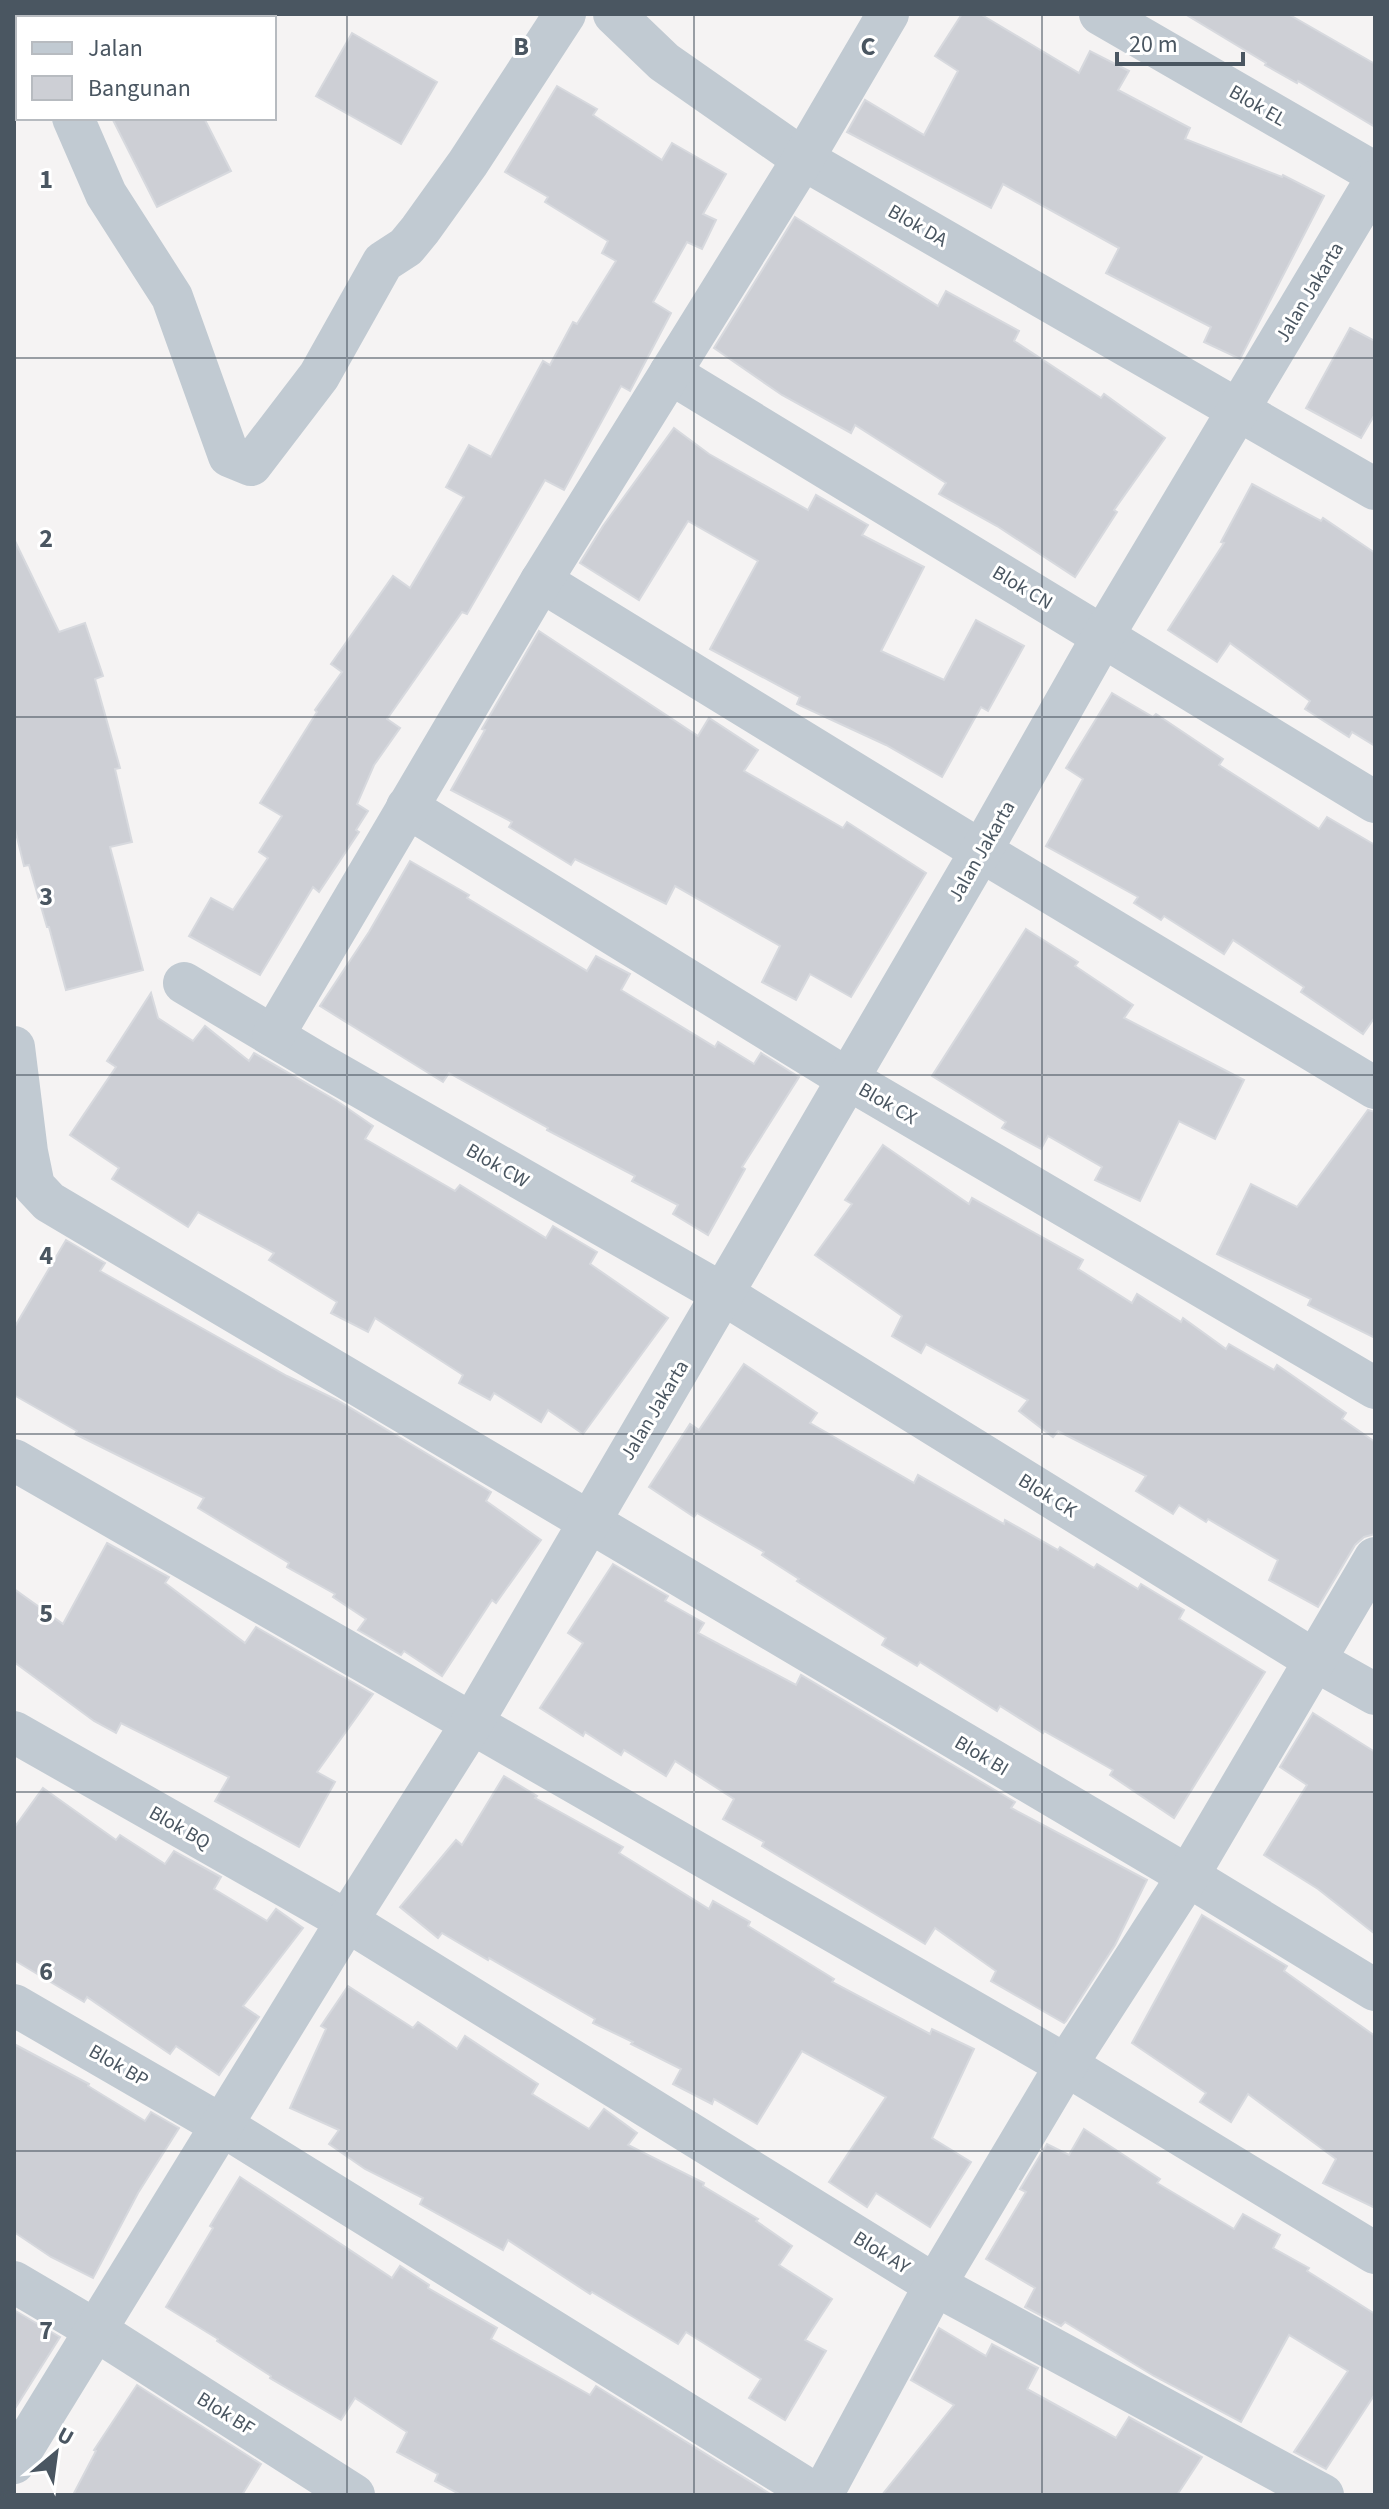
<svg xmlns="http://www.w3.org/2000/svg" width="1389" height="2509" font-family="'Source Sans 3',sans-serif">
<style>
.building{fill:#cdcfd5;stroke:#d7d9de;stroke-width:2}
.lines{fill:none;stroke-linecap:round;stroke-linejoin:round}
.minor{stroke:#c1cad2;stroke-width:42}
.grid{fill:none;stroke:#4a5661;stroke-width:2;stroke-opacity:0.55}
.labels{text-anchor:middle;stroke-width:6;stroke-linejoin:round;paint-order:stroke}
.street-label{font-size:20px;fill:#4a5661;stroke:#fff}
.grid-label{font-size:26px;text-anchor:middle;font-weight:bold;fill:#4a5661;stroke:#fff;stroke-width:6;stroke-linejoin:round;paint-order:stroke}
</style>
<rect width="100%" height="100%" fill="#f5f3f3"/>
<g class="building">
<path d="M 962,14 L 980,14 L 1079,73 L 1090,51 L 1129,71 L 1118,90 L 1190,128 L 1185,139 L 1282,177 L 1283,175 L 1324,196 L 1240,359 L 1204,342 L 1211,327 L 1106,273 L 1119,248 L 1003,184 L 991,208 L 847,132 L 865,100 L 924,135 L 958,71 L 935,56 Z"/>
<path d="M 1185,14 L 1288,14 L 1375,64 L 1375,127 L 1298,81 L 1297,83 L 1265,65 L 1266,63 Z"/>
<path d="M 352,33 L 437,82 L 401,144 L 316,96 Z"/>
<path d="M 557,86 L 597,109 L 593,115 L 662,160 L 672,143 L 726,174 L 703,214 L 716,220 L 702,249 L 687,242 L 653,302 L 671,313 L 630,391 L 621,386 L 564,490 L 545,480 L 467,614 L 462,612 L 387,719 L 400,728 L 374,765 L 357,804 L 368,811 L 356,830 L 359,832 L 319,892 L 313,887 L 260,975 L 189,936 L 211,898 L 233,910 L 268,858 L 259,852 L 282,816 L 260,803 L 317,712 L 315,710 L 342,672 L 331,664 L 393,576 L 410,588 L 464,497 L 446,487 L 469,445 L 491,457 L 543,361 L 550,365 L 573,322 L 577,324 L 616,261 L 602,253 L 608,241 L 545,202 L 548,197 L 505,172 Z"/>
<path d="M 112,118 L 204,118 L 231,171 L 157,207 Z"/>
<path d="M 795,217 L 938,306 L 946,291 L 1019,331 L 1014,341 L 1101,398 L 1104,394 L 1165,438 L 1114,510 L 1117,512 L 1075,577 L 997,526 L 939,494 L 946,483 L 855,425 L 851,433 L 782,395 L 714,348 Z"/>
<path d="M 1350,328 L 1375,341 L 1375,414 L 1361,438 L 1306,408 Z"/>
<path d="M 674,428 L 709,454 L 808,510 L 816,495 L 868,525 L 862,535 L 924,567 L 881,651 L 944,680 L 976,620 L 1024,646 L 988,711 L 981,707 L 942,777 L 886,745 L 797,704 L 800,697 L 710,649 L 758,561 L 688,521 L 639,600 L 580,563 L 603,526 Z"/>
<path d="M 1252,484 L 1321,521 L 1323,518 L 1375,553 L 1375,746 L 1352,732 L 1349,737 L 1305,709 L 1310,701 L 1230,643 L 1217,662 L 1168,630 L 1224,543 L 1221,542 Z"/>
<path d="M 14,539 L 59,632 L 85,623 L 103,676 L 95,679 L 120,768 L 115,769 L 132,842 L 110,847 L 143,970 L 66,990 L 49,927 L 47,927 L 29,865 L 24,866 L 14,825 Z"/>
<path d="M 539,631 L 698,736 L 709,718 L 758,750 L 744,771 L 843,828 L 847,822 L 926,873 L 851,997 L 810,974 L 796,1000 L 762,982 L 780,946 L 675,886 L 666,904 L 575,859 L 571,865 L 509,827 L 512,822 L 451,790 L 485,730 L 482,729 Z"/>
<path d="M 1112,693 L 1153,717 L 1156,714 L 1223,759 L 1219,765 L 1319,829 L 1327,817 L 1375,845 L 1375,1017 L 1363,1034 L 1301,992 L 1304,987 L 1233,940 L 1224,954 L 1164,916 L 1161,920 L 1134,903 L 1138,897 L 1046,846 L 1083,779 L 1066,768 Z"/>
<path d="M 410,861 L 469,895 L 467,898 L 587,971 L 596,956 L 630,974 L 621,990 L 715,1047 L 718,1042 L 754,1064 L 761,1053 L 799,1077 L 742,1167 L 745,1169 L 708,1235 L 673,1214 L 678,1205 L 632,1181 L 635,1176 L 547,1130 L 548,1128 L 449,1073 L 443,1082 L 320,1006 L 369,932 Z"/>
<path d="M 1026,929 L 1078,962 L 1075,966 L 1133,1005 L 1124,1018 L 1244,1080 L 1215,1139 L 1179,1121 L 1140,1201 L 1095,1180 L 1102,1167 L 1048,1136 L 1041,1149 L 1002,1128 L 1006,1122 L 932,1076 Z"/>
<path d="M 151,993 L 158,1018 L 193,1041 L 205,1026 L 249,1061 L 254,1053 L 337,1101 L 373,1126 L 365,1139 L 455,1191 L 460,1185 L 546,1238 L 553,1226 L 597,1252 L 590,1264 L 668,1318 L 583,1434 L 548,1410 L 541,1422 L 494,1393 L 490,1400 L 459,1383 L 463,1375 L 375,1318 L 368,1332 L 331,1313 L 337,1302 L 269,1260 L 274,1253 L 198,1212 L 188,1227 L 112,1179 L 119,1168 L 70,1135 L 116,1067 L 107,1061 Z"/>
<path d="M 1368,1110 L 1375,1112 L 1375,1338 L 1308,1305 L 1311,1299 L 1217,1254 L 1251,1184 L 1297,1207 Z"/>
<path d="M 883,1145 L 969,1204 L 972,1198 L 1083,1260 L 1078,1269 L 1132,1303 L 1137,1294 L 1181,1322 L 1183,1318 L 1226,1349 L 1229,1344 L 1274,1370 L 1277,1365 L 1346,1413 L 1342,1419 L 1375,1442 L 1375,1534 L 1364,1537 L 1355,1545 L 1318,1607 L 1269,1580 L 1278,1560 L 1208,1519 L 1206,1522 L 1179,1505 L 1173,1514 L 1136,1491 L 1146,1476 L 1058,1431 L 1053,1437 L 1019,1411 L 1028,1400 L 926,1344 L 921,1353 L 892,1336 L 902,1316 L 815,1255 L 852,1204 L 845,1200 Z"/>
<path d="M 66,1240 L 105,1263 L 100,1271 L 287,1376 L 337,1400 L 491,1492 L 486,1501 L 541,1540 L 496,1603 L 492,1600 L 442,1676 L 404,1651 L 401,1655 L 358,1630 L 366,1619 L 333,1597 L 335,1594 L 287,1567 L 289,1563 L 198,1508 L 204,1498 L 75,1434 L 77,1431 L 14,1395 L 14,1328 Z"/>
<path d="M 744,1364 L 817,1413 L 810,1423 L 914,1483 L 918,1475 L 1004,1524 L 1005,1520 L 1058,1550 L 1060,1547 L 1094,1568 L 1097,1564 L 1138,1589 L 1141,1584 L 1184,1610 L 1179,1619 L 1265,1672 L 1174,1818 L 1110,1775 L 1113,1770 L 1044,1731 L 1043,1733 L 1000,1706 L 997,1711 L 920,1662 L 917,1666 L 882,1645 L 886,1638 L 797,1581 L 799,1579 L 762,1555 L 764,1552 L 697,1513 L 694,1517 L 649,1487 L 690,1424 L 699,1430 Z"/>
<path d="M 107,1543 L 169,1577 L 165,1583 L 245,1643 L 256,1627 L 373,1694 L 317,1772 L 335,1782 L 299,1847 L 215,1801 L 229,1777 L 121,1723 L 116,1733 L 94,1721 L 14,1662 L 14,1589 L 63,1624 Z"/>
<path d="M 613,1564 L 668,1596 L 665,1601 L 704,1623 L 698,1633 L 796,1685 L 801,1675 L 1015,1802 L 1011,1808 L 1147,1880 L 1115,1945 L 1066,2021 L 1064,2023 L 991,1981 L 996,1971 L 935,1928 L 925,1944 L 762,1846 L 764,1842 L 723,1819 L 734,1799 L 675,1761 L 666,1776 L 624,1750 L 621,1755 L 585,1732 L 583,1736 L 540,1708 L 583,1643 L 568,1633 Z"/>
<path d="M 1313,1713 L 1375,1752 L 1375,1934 L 1318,1889 L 1264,1855 L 1307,1785 L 1280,1767 Z"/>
<path d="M 504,1776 L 537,1796 L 535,1798 L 623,1847 L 619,1853 L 709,1909 L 713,1901 L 750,1922 L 748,1926 L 834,1979 L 832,1982 L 930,2034 L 932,2029 L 974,2049 L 932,2138 L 971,2162 L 930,2227 L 876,2193 L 867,2207 L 829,2182 L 886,2097 L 802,2051 L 757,2124 L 714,2099 L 712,2104 L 673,2084 L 681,2069 L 631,2044 L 633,2042 L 593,2023 L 595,2019 L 489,1958 L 488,1960 L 442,1933 L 438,1938 L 400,1907 L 456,1840 L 462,1845 Z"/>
<path d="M 43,1788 L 116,1840 L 120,1835 L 165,1864 L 174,1851 L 221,1877 L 214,1889 L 267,1921 L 276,1909 L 303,1928 L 243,2006 L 259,2017 L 219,2075 L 176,2046 L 170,2054 L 87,1997 L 84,2002 L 14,1960 L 14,1828 Z"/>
<path d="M 1202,1915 L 1287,1966 L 1284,1971 L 1375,2036 L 1375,2208 L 1323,2183 L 1336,2159 L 1248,2094 L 1231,2122 L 1200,2102 L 1206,2093 L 1132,2043 Z"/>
<path d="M 348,1986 L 413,2028 L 418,2022 L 457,2049 L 465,2036 L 538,2084 L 532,2094 L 589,2129 L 604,2109 L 637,2133 L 628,2145 L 704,2183 L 703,2186 L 758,2219 L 756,2221 L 792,2246 L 779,2265 L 832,2299 L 805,2340 L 826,2351 L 785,2420 L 749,2398 L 761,2379 L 686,2332 L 678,2344 L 592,2292 L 590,2294 L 508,2240 L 503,2250 L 420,2204 L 423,2198 L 365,2169 L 329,2144 L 339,2130 L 290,2108 L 326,2029 L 321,2026 Z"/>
<path d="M 14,2044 L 89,2084 L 88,2086 L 145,2121 L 151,2112 L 179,2128 L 138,2193 L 93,2278 L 51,2257 L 14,2232 Z"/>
<path d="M 1084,2129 L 1160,2179 L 1157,2183 L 1234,2229 L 1243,2214 L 1280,2235 L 1273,2248 L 1309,2268 L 1307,2271 L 1375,2314 L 1375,2394 L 1326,2469 L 1294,2452 L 1348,2371 L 1289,2335 L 1241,2422 L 1154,2376 L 1065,2322 L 1061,2326 L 1025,2307 L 1035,2288 L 986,2259 L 1026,2192 L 1020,2189 L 1047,2144 L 1069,2155 Z"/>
<path d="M 240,2177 L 392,2278 L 400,2266 L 429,2285 L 428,2288 L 497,2328 L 491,2339 L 590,2395 L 596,2386 L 772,2495 L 461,2495 L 435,2481 L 438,2474 L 397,2452 L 407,2432 L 355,2398 L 341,2420 L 270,2378 L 271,2376 L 217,2341 L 218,2339 L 166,2307 L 213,2228 L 210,2226 Z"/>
<path d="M 14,2310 L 60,2337 L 14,2410 Z"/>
<path d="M 939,2328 L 986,2356 L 992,2344 L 1038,2368 L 1027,2389 L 1116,2438 L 1129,2417 L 1202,2457 L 1177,2495 L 882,2495 L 954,2405 L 911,2380 Z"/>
<path d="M 137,2385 L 261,2464 L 242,2495 L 73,2495 L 96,2451 L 94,2450 Z"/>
</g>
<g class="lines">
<g class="minor">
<path d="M 614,14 L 664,62 L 803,159 L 1375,489"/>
<path d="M 1100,14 L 1375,173"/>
<path d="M 14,95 L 18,94"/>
<path d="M 73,118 L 106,194 L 172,297 L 229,456 L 251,465 L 319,376 L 383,262 L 406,247 L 420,230 L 468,163 L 565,14"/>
<path d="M 670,373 L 1375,802"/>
<path d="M 541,581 L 981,851 L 1375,1088"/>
<path d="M 407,807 L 848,1079 L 1375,1388"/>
<path d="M 184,983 L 320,1064 L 723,1294 L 1316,1661 L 1375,1694"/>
<path d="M 273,1036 L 541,581 L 803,159 L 888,14"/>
<path d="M 14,1047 L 27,1152 L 34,1186 L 49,1202 L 1188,1876 L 1375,1990"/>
<path d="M 14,1460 L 1066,2065 L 1375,2253"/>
<path d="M 14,1732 L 347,1921 L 935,2285 L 1323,2495"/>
<path d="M 14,2005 L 223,2126 L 817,2495"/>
<path d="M 14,2282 L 97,2331 L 354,2495"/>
<path d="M 14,2463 L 347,1921 L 472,1723 L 981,851 L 1103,636 L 1375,181"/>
<path d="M 822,2495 L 935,2285 L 1066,2065 L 1188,1876 L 1375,1558"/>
</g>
</g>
<path class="grid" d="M 347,14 L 347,2495M 694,14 L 694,2495M 1042,14 L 1042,2495M 14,358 L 1375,358M 14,717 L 1375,717M 14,1075 L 1375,1075M 14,1434 L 1375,1434M 14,1792 L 1375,1792M 14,2151 L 1375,2151"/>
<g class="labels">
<g class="street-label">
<text transform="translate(1258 105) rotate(30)" y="7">Blok EL</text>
<text transform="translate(918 225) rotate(30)" y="7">Blok DA</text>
<text transform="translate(1309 292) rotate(-59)" y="7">Jalan Jakarta</text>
<text transform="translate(1023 587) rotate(31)" y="7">Blok CN</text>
<text transform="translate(981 851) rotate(-60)" y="7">Jalan Jakarta</text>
<text transform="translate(888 1103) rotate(30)" y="7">Blok CX</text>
<text transform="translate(498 1165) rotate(30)" y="7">Blok CW</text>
<text transform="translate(654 1410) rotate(-59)" y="7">Jalan Jakarta</text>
<text transform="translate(1048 1495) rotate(32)" y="7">Blok CK</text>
<text transform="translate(982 1755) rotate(31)" y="7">Blok BI</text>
<text transform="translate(180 1827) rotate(30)" y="7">Blok BQ</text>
<text transform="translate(119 2065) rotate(30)" y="7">Blok BP</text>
<text transform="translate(882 2252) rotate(32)" y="7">Blok AY</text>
<text transform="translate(226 2413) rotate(32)" y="7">Blok BF</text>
</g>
</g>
<g class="grid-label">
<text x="521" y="55">B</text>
<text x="868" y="55">C</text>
<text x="46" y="188">1</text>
<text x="46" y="547">2</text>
<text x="46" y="905">3</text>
<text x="46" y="1264">4</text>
<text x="46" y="1622">5</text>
<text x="46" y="1980">6</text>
<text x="46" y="2339">7</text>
</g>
<rect width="1389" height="2509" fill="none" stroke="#4a5661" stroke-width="32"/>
<rect x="16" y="16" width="260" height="104" fill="#ffffff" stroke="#b7bbc0" stroke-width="2"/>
<rect x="32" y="42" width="40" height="12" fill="#c1cad2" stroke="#b7bbc0" stroke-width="2"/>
<text x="88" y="56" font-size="24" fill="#4a5661">Jalan</text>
<rect x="32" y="76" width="40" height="24" fill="#cdcfd5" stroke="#b7bbc0" stroke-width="2"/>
<text x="88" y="96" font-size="24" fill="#4a5661">Bangunan</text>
<g transform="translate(56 2453) rotate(29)" stroke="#ffffff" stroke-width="6" paint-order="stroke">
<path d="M0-6L14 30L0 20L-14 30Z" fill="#4a5661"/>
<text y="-12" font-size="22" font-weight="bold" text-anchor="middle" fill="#4a5661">U</text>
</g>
<path d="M1117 52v12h126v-12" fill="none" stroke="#4a5661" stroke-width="4"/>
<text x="1129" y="52" font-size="24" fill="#4a5661" stroke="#ffffff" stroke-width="6" paint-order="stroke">20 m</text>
</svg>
